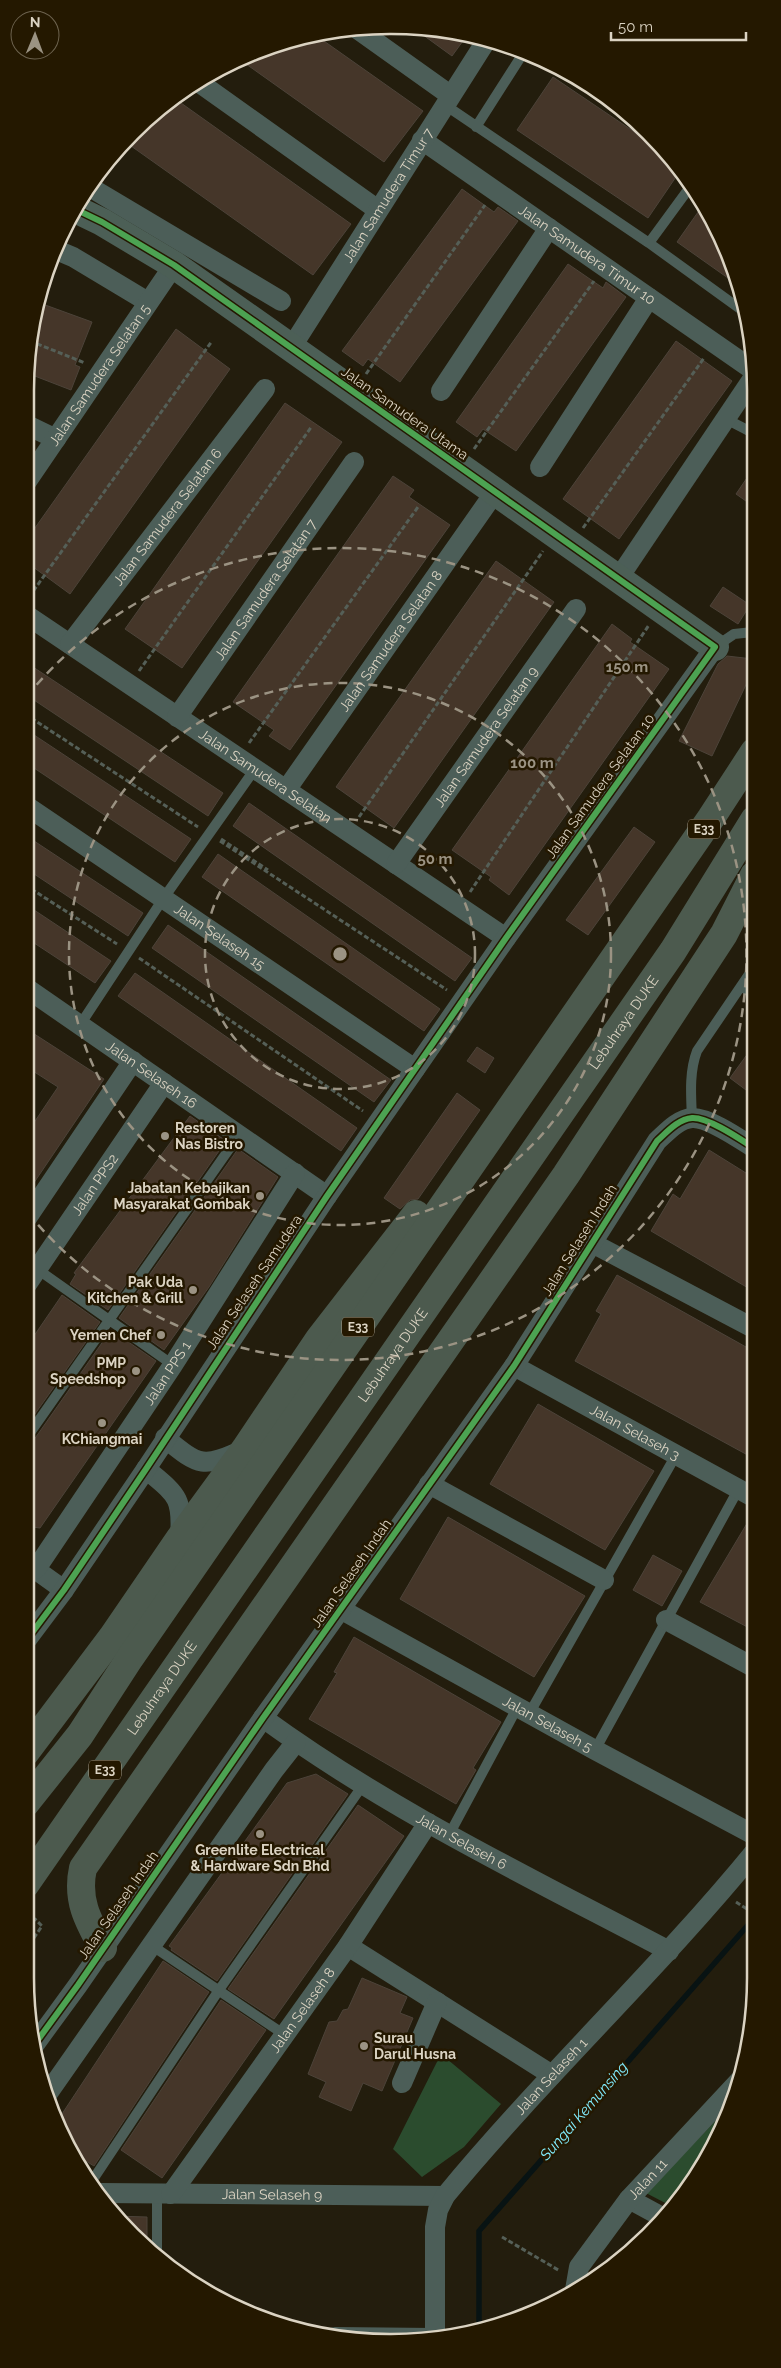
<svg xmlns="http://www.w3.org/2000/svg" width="781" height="2368" font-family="Raleway,sans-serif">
<rect width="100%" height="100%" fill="#231d0d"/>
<path fill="#2b4c2e" d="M441,2054L501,2104L464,2147L422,2177L393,2149Z
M727,2109L730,2110L728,2118L694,2181L673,2207L646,2193Z"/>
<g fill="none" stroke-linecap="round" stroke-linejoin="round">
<path stroke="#081313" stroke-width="5.5" d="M479,2332V2231L756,1916"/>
</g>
<path fill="#453629" stroke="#4c4339" d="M412,27L462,32L468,34L452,56Z
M314,34L423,111L384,162L239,59L251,53Z
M553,77L670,156L680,171L648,218L517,130Z
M174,98L351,224L313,275L124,141L132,132Z
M462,189L494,212L498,207L518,221L400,382L368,359L363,366L342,351Z
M703,205L718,229L735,283L677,242Z
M568,264L603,288L606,282L626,297L516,451L483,429L477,437L456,422Z
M37,302L92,322L75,365L80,367L71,390L27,373L32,319Z
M176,329L230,369L70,594L25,561V542Z
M676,341L732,381L619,539L563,499Z
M285,403L342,442L182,668L125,629Z
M753,469V506L736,494Z
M393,476L414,490L409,497L450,525L290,750L269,736L274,730L233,702Z
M496,561L554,602L394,828L336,787Z
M723,587L750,605L738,624L710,606Z
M612,624L632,639L630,642L669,669L509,895L489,880L491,877L452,850Z
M727,656L753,659V670L712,756L679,741L718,664Z
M30,665L223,793L208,816L25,694V672Z
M25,729L191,839L175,862L25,762Z
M249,803L472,958L455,981L233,826Z
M634,827L655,842L588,935L566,920Z
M25,835L143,913L128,936L25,868Z
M218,854L440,1009L424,1031L202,877Z
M25,904L111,961L95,983L25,937Z
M168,925L391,1080L374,1102L152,948Z
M135,973L357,1128L341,1151L118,996Z
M25,1028L104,1079L25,1196V1136L58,1087L25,1066Z
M754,1045V1096L730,1078Z
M477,1047L494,1058L485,1073L467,1061Z
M457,1093L480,1110L418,1199L410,1200L400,1209L384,1198Z
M190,1116L226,1141L108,1310L70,1284L76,1274L74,1273Z
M238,1149L278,1177L209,1287L164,1350L119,1318Z
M709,1150L754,1178L755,1292L651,1231L673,1194L680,1199Z
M617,1275L755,1352V1459L575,1361L601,1314L596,1311Z
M62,1295L100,1322L25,1428V1349Z
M111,1330L156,1361L40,1528L25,1526V1447L31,1444Z
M538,1404L654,1471L605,1550L490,1484Z
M755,1510V1631L700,1602Z
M448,1517L585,1596L534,1677L400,1599Z
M653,1555L682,1571L662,1606L633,1590Z
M354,1637L501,1722L473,1768L476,1770L456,1804L309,1719L337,1673L334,1672Z
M316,1774L348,1794L217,1981L171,1950L172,1948L169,1946L287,1783Z
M358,1805L404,1836L274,2019L228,1989Z
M163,1961L209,1992L94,2166L76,2155L56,2123Z
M362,1978L407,1997L400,2013L413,2018L382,2091L363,2083L351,2111L319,2097L326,2082L308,2074L329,2022L337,2021L343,2010L348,2009Z
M221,2000L266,2030L162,2178L121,2150Z
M115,2216L147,2217V2247L116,2219Z"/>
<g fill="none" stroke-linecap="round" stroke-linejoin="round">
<path stroke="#555f57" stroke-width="3" stroke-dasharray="5 2.5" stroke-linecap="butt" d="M30,341L85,363
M366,374L485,205
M474,449L594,281
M583,528L704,358
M29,597L212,341
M139,671L312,426
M25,714L198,827
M249,743L418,507
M359,817L543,551
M221,839L268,870
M220,841L447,990
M25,885L117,944
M470,892L649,625
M139,958L363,1111
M736,1902L756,1915
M25,1934L35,1919L42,1926L25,1951
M502,2237L560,2271"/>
<path stroke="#4c5e58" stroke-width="10" d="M445,105L649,243L743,311
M476,127L522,55
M649,243L690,187
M726,419L753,433
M715,647L734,634L753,632
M741,986L754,995
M80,1025L163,899L255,769
M692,1118C691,1095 689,1072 697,1051L754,967
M37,1269L173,1365
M25,1440L239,1135
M529,1714L676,1455
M595,1750L738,1490
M449,1835L517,1708
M151,1945L285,2035
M92,2181L219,1990L363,1785
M157,2257V2194"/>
<g stroke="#4c5e58" stroke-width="20">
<path d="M356,28L450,95"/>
<path d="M197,81L378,210"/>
<path id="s1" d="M422,140L753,370"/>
<path d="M88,186L281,301"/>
<path d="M54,249L73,257L148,302"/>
<path id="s2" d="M291,348L486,41"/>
<path d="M441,391L549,228"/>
<path d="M25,424L56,439"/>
<path d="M540,467L649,298"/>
<path id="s3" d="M25,484L174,265"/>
<path d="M618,579L753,378"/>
<path id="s4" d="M25,614L506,938"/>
<path id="s5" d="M70,644L265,389"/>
<path id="s6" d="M177,717L354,462"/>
<path id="s7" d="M286,790L495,492"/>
<path id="s8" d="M25,805L415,1069"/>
<path id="s9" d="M396,864L576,609"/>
<path id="s10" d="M25,987L327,1196"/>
<path d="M25,1221L133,1061"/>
<path d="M592,1243L755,1329"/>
<path id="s11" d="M25,1287L164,1083"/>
<path id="s12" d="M514,1366L755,1498"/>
<path d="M165,1438C200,1467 203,1468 245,1449"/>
<path d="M146,1469C177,1495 183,1497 180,1538"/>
<path d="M429,1484L604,1580"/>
<path d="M25,1562L64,1590"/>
<path id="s13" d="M36,1569L173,1365L295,1173"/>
<path id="s14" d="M342,1610L595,1750L756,1836"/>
<path d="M666,1620L755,1668"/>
<path d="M25,1642L64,1590L146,1469L327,1196L506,938L715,647"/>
<path id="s15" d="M263,1718C389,1810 531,1878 669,1951"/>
<path d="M348,1946L552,2075"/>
<path d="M32,2048L78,1985L263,1718L514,1366L657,1141C666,1133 678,1119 692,1118C708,1117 740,1139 754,1148"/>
<path d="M402,2083L437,2002"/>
<path d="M46,2096L274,1770L296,1742"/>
<path id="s16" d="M100,2193L445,2196"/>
<path id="s17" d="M171,2194L348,1946L428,1823"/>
<path d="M629,2199L664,2218"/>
<path id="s18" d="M575,2290L579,2267L629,2199L739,2081"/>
<path d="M335,2337L434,2338"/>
<path id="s19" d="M435,2339V2227L438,2210L445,2196C544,2076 658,1970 756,1850"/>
</g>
<path stroke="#4c5f56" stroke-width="28" d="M75,209L102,222L174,265L715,647"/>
<g stroke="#4c5a4e" stroke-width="28">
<path d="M25,1753L113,1636L180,1538L245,1449L319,1339L416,1214"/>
<path d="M25,1804L80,1735L130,1658L711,818L754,752"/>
<path id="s20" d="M25,1885L673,951L754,820"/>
<path d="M103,1948C88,1921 76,1900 83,1868L566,1175L724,934L754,875"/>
</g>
<defs>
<path id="cycleway" d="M25,1642L64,1590L146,1469L327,1196L506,938L715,647L174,265L102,222L75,209
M32,2048L78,1985L263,1718L514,1366L657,1141C666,1133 678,1119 692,1118C708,1117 740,1139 754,1148"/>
</defs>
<use href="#cycleway" stroke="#241800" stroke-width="9"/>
<use href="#cycleway" stroke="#4ca352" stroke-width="6"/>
</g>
<g fill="none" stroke="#9b9383" stroke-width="2.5" stroke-dasharray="9 6">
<circle cx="340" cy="954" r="135"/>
<circle cx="340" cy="954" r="271"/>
<path d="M27 696A406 406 0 1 1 27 1212"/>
</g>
<g fill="#9b9383" stroke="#241800" stroke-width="2">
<circle cx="165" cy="1136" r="5"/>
<circle cx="260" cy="1196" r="5"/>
<circle cx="193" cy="1290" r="5"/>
<circle cx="161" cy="1335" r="5"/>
<circle cx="136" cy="1371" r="5"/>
<circle cx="102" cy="1423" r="5"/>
<circle cx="260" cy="1834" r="5"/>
<circle cx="364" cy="2046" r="5"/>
</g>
<g text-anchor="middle" stroke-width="5" stroke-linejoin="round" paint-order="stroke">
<g fill="#241800" stroke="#a49b88" stroke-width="1">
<rect x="688" y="819.5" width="32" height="19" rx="4"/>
<rect x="342" y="1317.5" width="32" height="19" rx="4"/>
<rect x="89" y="1760.5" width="32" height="19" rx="4"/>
</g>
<g font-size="12" font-weight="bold" fill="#dbd3c2">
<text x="704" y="833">E33</text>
<text x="358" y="1331">E33</text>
<text x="105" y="1774">E33</text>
</g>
<g font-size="14" fill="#dbd3c2" stroke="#241800">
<text dy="5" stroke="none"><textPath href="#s2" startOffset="181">Jalan Samudera Timur 7</textPath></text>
<text dy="5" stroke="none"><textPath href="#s1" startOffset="201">Jalan Samudera Timur 10</textPath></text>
<text dy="5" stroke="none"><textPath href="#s3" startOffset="132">Jalan Samudera Selatan 5</textPath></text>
<text transform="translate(405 413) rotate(35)" y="5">Jalan Samudera Utama</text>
<text dy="5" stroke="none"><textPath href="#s5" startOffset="160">Jalan Samudera Selatan 6</textPath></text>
<text dy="5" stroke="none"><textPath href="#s6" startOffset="155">Jalan Samudera Selatan 7</textPath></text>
<text dy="5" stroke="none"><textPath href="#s7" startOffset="182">Jalan Samudera Selatan 8</textPath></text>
<text dy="5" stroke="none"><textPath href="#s9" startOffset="156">Jalan Samudera Selatan 9</textPath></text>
<text dy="5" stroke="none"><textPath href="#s4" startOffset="290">Jalan Samudera Selatan</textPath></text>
<text transform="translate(600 786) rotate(-54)" y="5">Jalan Samudera Selatan 10</text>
<text dy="5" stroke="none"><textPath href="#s8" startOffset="235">Jalan Selaseh 15</textPath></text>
<text dy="5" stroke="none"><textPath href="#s20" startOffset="1050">Lebuhraya DUKE</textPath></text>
<text dy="5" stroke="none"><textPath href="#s10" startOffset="154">Jalan Selaseh 16</textPath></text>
<text dy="5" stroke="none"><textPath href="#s11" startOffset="124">Jalan PPS2</textPath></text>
<text transform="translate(579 1240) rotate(-58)" y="5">Jalan Selaseh Indah</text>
<text transform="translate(254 1282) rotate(-56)" y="5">Jalan Selaseh Samudera</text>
<text dy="5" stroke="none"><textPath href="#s20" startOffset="645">Lebuhraya DUKE</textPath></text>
<text dy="5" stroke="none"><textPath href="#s13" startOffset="236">Jalan PPS 1</textPath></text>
<text dy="5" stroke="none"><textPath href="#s12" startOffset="138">Jalan Selaseh 3</textPath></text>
<text transform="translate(351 1573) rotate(-55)" y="5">Jalan Selaseh Indah</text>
<text dy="5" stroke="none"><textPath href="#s20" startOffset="240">Lebuhraya DUKE</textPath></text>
<text dy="5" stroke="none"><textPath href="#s14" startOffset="235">Jalan Selaseh 5</textPath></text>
<text dy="5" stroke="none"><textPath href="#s15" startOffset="234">Jalan Selaseh 6</textPath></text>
<text transform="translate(118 1905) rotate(-55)" y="5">Jalan Selaseh Indah</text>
<text dy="5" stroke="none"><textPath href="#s17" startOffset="226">Jalan Selaseh 8</textPath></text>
<text dy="5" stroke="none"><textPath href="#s19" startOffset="305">Jalan Selaseh 1</textPath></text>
<text dy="5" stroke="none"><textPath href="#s18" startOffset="135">Jalan 11</textPath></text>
<text dy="5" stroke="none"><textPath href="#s16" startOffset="172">Jalan Selaseh 9</textPath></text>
</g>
<g font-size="14" font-weight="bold" fill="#dbd3c2" stroke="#241800" text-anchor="end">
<text x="175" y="1133" text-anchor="start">Restoren<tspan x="175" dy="16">Nas Bistro</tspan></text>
<text x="250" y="1193">Jabatan Kebajikan<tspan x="250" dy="16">Masyarakat Gombak</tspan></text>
<text x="183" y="1287">Pak Uda<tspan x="183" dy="16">Kitchen &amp; Grill</tspan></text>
<text x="151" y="1340">Yemen Chef</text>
<text x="126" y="1368">PMP<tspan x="126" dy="16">Speedshop</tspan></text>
<text x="102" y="1444" text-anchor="middle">KChiangmai</text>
<text x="260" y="1855" text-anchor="middle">Greenlite Electrical<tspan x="260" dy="16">&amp; Hardware Sdn Bhd</tspan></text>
<text x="374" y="2043" text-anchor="start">Surau<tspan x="374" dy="16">Darul Husna</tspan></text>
</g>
<g font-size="15" font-style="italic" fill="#82eeff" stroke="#241800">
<text transform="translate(584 2111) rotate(-49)" y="5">Sungai Kemunsing</text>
</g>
</g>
<path d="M0 0H781V2368H0ZM390 34H391A356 356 0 0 1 747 390V1978A356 356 0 0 1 391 2334H390A356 356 0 0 1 34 1978V390A356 356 0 0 1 390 34Z" fill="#241800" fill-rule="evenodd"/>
<path fill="none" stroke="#dbd3c2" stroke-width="2.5" d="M390 34H391A356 356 0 0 1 747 390V1978A356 356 0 0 1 391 2334H390A356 356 0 0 1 34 1978V390A356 356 0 0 1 390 34Z"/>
<circle cx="340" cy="954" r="8" fill="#9b9383" stroke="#241800" stroke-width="2.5"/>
<g font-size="15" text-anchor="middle" font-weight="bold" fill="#9b9383" stroke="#241800" stroke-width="5" stroke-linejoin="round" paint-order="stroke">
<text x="627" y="672">150 m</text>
<text x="532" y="768">100 m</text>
<text x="435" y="864">50 m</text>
</g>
<g transform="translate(35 35) rotate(1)"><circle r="24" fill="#241800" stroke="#6d634e"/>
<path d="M0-4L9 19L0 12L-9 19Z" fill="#9b9383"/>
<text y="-8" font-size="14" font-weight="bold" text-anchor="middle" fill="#dbd3c2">N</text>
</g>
<path d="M611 32v8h135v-8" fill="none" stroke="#dbd3c2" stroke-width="2.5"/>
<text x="618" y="32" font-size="15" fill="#dbd3c2" stroke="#241800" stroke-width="4" paint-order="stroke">50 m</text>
</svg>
